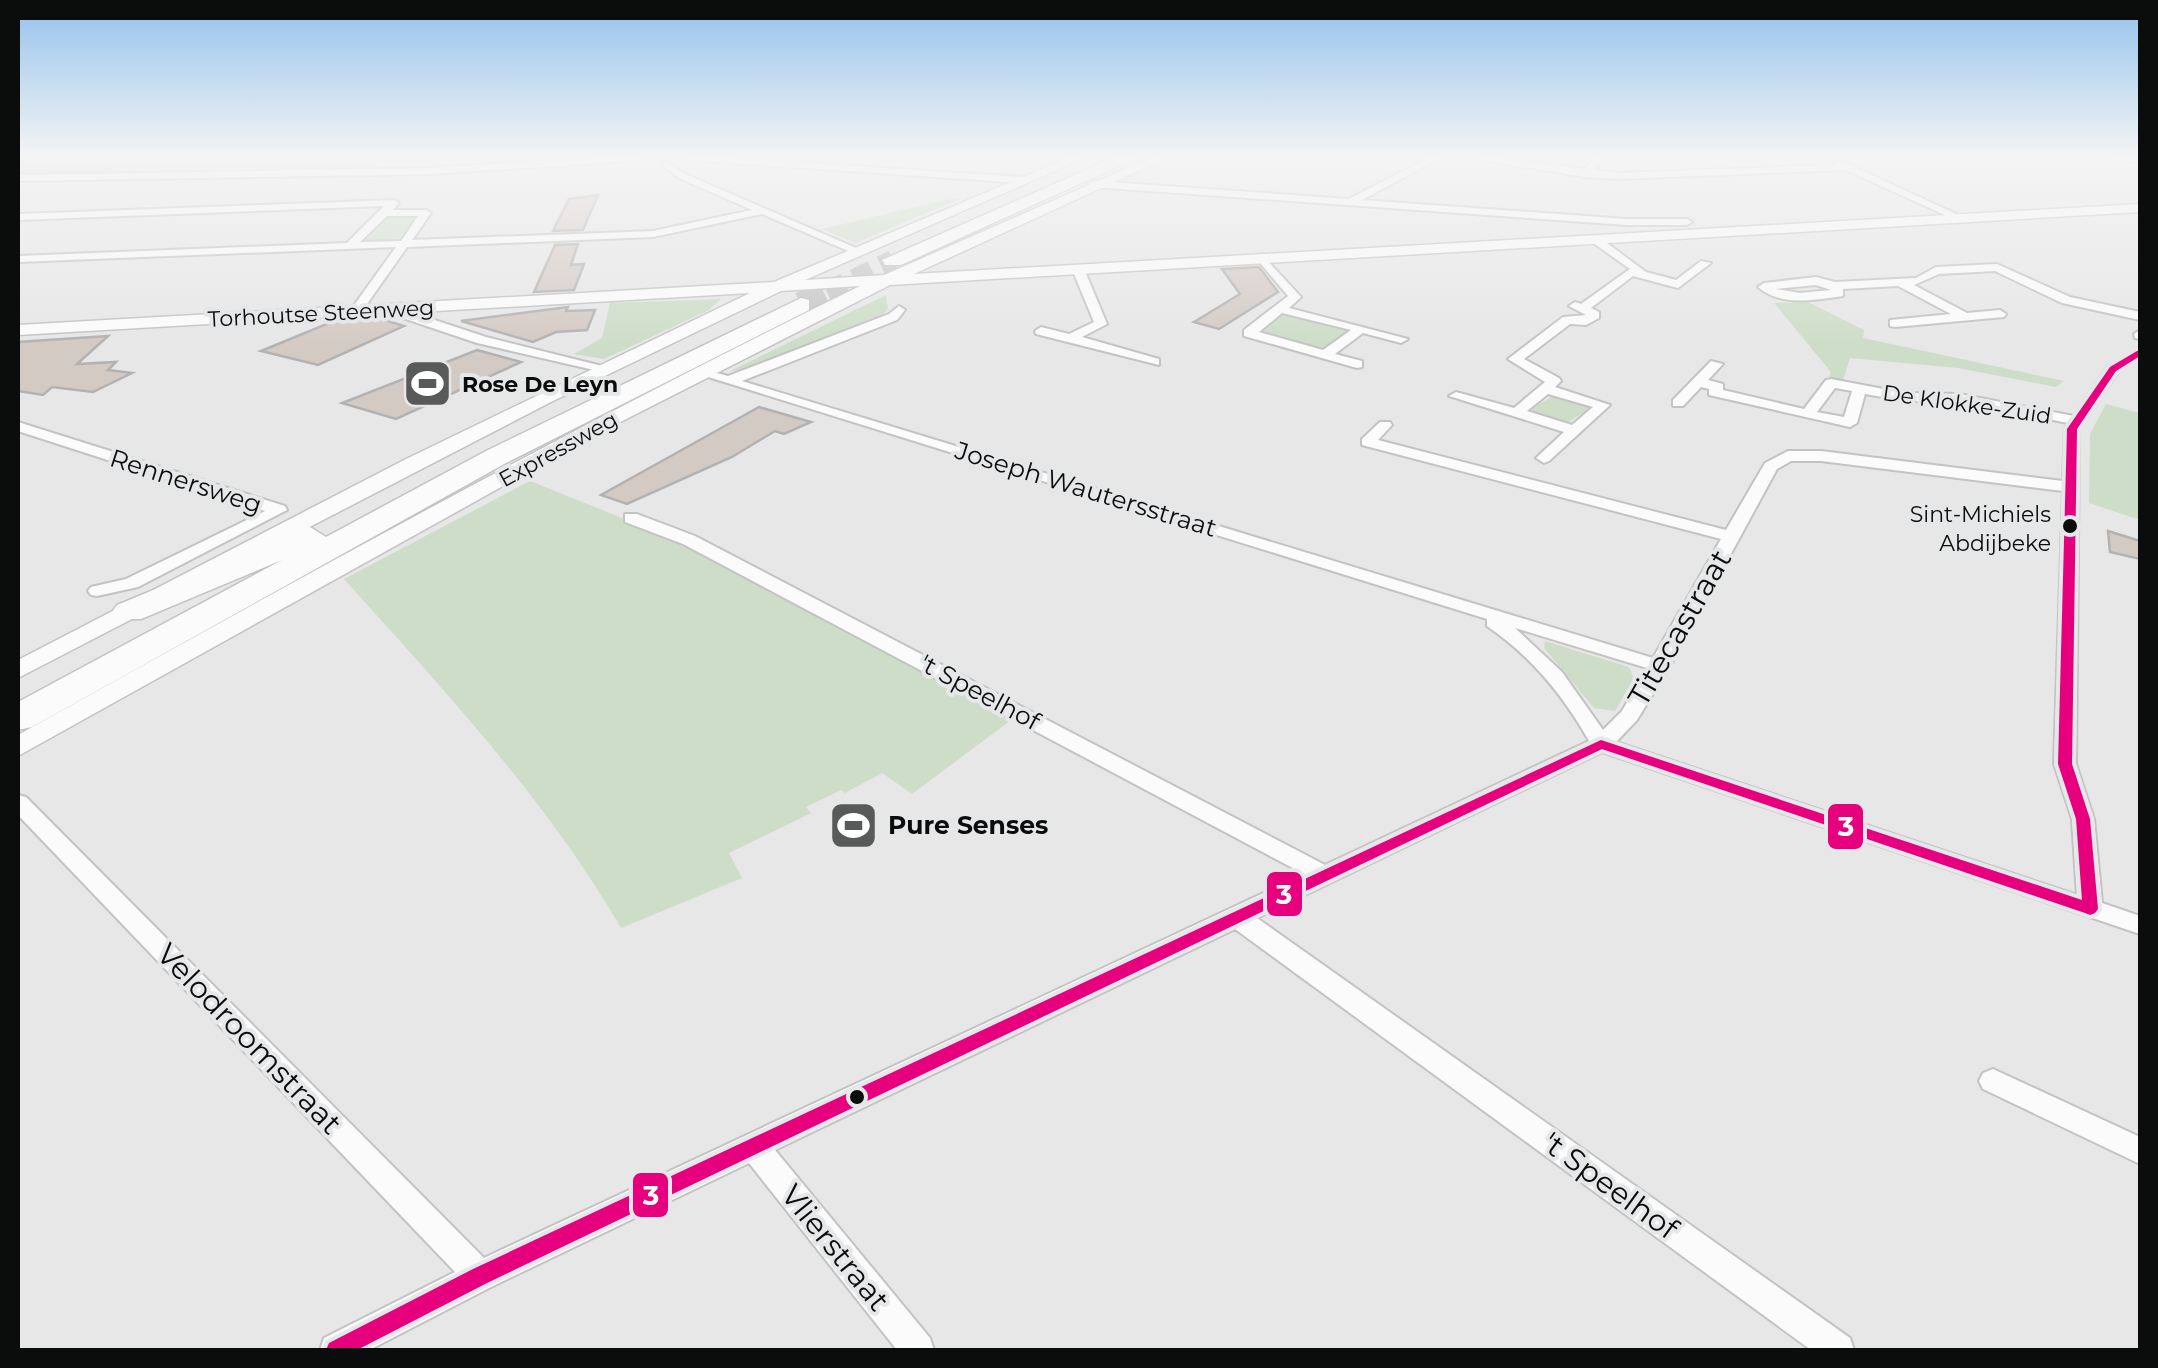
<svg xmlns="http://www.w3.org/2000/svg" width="2158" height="1368" font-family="Montserrat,sans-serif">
<rect width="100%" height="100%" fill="#e7e7e7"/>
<path fill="#cdddc7" d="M18,155H419H387L367,168L18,174Z
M962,198L855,243L822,229L945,200Z
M399,213L419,216L403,238L365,242L380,219Z
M886,295L888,309L878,319L747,370L730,371Z
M721,299L709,310L604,359L574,354L602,338L610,303Z
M1808,302L1864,330L1863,338L2064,381L2056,387L1958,368L1850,358L1843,380L1829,377L1831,372L1774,303Z
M1285,314L1343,327L1349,332L1318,350L1262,337L1255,329Z
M1553,396L1586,405L1589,409L1567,423L1533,413L1532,409Z
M2106,404L2140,413V520L2089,503L2090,434Z
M530,481L687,544L1018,715L912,794L882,773L845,793L841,790L806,807L811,813L729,853L742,878L621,928C546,799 443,689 344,579Z
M1545,641L1629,667L1634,679L1615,711L1594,708L1544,648Z"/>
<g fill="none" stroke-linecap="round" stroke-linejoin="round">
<path stroke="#b3d7f2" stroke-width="4" d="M130,170L172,155"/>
</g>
<path fill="#d4cac4" stroke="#b3b2b2" stroke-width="2.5" d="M598,195L583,230L553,231L569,199Z
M578,244L571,265L584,264L574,290L534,292L555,245Z
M1259,267L1278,292L1219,329L1194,322L1240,294L1222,269Z
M568,307L566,311L595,310L587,330L556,332L533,342L461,321Z
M378,318L404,326L318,365L261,351L334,321Z
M108,336L77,364L116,362L108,370L132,373L93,392L52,387L43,395L18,391V342Z
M477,350L521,362L396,419L342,403Z
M759,407L811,422L784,434L775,431L732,457L627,504L601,495Z
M2108,531L2140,541V559L2110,552Z"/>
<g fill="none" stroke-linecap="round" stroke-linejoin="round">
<path stroke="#c6c6c6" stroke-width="20" stroke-dasharray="20 10" stroke-linecap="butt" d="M827,292L893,260"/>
<path stroke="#c6c6c6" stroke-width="26" stroke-dasharray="26 12" stroke-linecap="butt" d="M801,305L833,290"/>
<defs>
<path id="street" d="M641,155L644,160L431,174L18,181V175L431,168Z
M687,155L1021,177L1026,180L1021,183L689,160L684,157Z
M1434,155H1445L1362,200L1627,219H1687L1692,222L1687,225H1627L1093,187L1088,184L1093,181L1349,199Z
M1453,155H1476L1585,169L1597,155H1606L1594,170L1619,173L1835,165L1839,160L1967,219L1958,221L1846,170L1619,179L1585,177Z
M2090,155L2140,156V162L2095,158Z
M665,160L685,174L863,251L853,253L762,214L653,237L407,247L360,314L356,315L350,311L396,247L18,262V256L347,243L384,206L18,220V214L394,200L399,203L393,210H426L431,213L412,240L653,231L752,210L679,178L662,165ZM387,216H418L401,241L360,242Z
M1592,238H1600L1646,272L1676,280L1701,261L1711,263L1678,288L1633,276L1591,308L1599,312V318L1586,325L1570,324L1524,359L1559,378L1561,381L1555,387L1610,405L1549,461L1544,463L1536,458L1564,432L1449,396L1456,392L1514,408L1545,382L1508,359L1563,317L1586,315L1569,306L1575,302L1581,304L1630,269L1592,242ZM1548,394L1593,407L1572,425L1527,411Z
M1263,256L1301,297L1289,308L1408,339L1401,343L1363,333L1335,354L1362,361V367L1357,368L1244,336V330L1288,296L1257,259ZM1282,313L1351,330L1323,350L1259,332Z
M1997,264L2070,297L2140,312V320L2062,303L1995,271L1939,274L1914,285L1967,313L2000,310L2006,314L2004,317L1895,327L1890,326V320L1951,314L1898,286L1843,289V296C1815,300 1781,307 1758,287L1764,283L1816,277L1835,282L1916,278L1936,267ZM1816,285L1831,290L1800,293L1776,289Z
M1078,266L1084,269L1107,324L1082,337L1159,359V365L1036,334L1035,331L1041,327L1069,334L1094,322L1072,269Z
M389,305L486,337L614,369L607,373L477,343L385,312V306Z
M899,306L905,310L897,320L742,381L1653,658L1721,539L1362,445V439L1380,422H1390L1392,425L1378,440L1726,530L1765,463L1788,451H1821L2063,481L2065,429L2068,423L1959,402L1905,401L1865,394L1857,423L1850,427L1709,395V389L1701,387L1683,406H1673V400L1711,361L1723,364L1708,380L1723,384V390L1804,409L1826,380L1831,379L1905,393L1959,394L2074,416L2108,366L2140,349V358L2118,372L2079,429L2076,764L2094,819L2102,903L2140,916V934L1602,752L1257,918L1850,1338L1854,1350H1811L1235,929L775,1150L930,1338L934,1350H897L749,1163L491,1287L369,1350H320L324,1338L455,1272L18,815V795L26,797L484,1258L1304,874L683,544L625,522V514H637L695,536L1325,865L1589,741C1563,695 1531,656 1487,626V619L692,372L699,368L728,376L889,314ZM1835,388L1852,391L1844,417L1817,412ZM1791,461H1821L2063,491L2054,764L2072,819L2077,895L1616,742L1637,720L1670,666L1777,469ZM1515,628L1647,668L1622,711L1603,730L1562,672Z
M2140,330V339L2135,338L2134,334Z
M18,422L285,506L287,510L138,587L97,596L91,595L88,591L91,587L126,579L265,511L18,431Z
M1993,1069L2140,1137V1164L1983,1089L1979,1081L1983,1073Z"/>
<path id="secondary" d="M1075,155H1091L805,280L884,275L1157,155H1173L914,274L2140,204V212L890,285L591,437L18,756V735C296,580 574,426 860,286L781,291L551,402L18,678V660L404,460L750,293L18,335V325L774,282Z"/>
<path id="highway" d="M1120,155H1143L901,265H885L882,260Z
M801,298L809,300V310L506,463L32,727L18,730V702L282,560L141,619H117L112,612L117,605L299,530L310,527L326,537L486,451Z"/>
</defs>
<use href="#street" stroke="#c3c3c3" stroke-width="4"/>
<use href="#secondary" stroke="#c3c3c3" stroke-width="3"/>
<use href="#highway" stroke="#c3c3c3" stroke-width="3"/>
<use href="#street" fill="#fbfbfb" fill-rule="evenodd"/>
<use href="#secondary" fill="#fbfbfb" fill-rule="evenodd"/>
<use href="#highway" fill="#fbfbfb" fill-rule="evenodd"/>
<defs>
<path id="bus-1" d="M2137,351H2140V356L2116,371L2077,429L2072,764L2090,819L2098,909L2095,913L2090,915L2085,913L1602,749L487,1283L357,1350H326L329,1343L473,1269L1601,740L2082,900L2076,819L2058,764L2067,429L2110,367Z"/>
</defs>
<use href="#bus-1" stroke="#e6e7e8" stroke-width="8"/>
<use href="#bus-1" fill="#e6007e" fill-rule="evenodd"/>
</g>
<linearGradient id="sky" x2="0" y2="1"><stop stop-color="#93c2ec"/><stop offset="0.45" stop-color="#f4f4f4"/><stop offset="1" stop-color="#f4f4f4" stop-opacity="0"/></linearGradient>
<rect width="2158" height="346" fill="url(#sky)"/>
<defs>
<symbol id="stadium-square" viewBox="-11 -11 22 22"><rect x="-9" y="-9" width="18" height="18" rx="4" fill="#585959" stroke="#e6e7e8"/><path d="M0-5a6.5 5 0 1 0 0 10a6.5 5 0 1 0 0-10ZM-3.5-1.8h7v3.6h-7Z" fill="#fff"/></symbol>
</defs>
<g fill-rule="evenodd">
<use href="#stadium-square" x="400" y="356" width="55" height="55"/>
<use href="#stadium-square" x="826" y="798" width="55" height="55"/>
</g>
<g fill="#0b0c0c" stroke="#e6e7e8" stroke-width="4">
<circle cx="2070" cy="526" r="9"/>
<circle cx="857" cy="1097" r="9"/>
</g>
<g text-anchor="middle" stroke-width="8" stroke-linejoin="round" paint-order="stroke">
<g font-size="22" fill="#0b0c0c" stroke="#e6e7e8">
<text transform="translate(321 313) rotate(-3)" y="8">Torhoutse Steenweg</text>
<text transform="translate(1967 404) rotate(8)" y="8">De Klokke-Zuid</text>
<text transform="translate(558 449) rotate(-29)" y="8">Expressweg</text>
</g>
<g font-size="22" font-weight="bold" fill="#0b0c0c" stroke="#e6e7e8" text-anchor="start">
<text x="462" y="392">Rose De Leyn</text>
</g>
<g font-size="22" fill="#0b0c0c" stroke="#e6e7e8" text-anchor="end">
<text x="2051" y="522">Sint-Michiels<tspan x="2051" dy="29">Abdijbeke</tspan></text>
</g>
<g font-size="25" fill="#0b0c0c" stroke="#e6e7e8">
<text transform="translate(186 481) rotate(18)" y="9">Rennersweg</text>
<text transform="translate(1086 489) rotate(17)" y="9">Joseph Wautersstraat</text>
<text transform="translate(980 692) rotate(28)" y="9">'t Speelhof</text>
</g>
<g font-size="25" font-weight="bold" fill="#0b0c0c" stroke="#e6e7e8" text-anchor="start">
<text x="888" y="834">Pure Senses</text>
</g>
<g font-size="30" fill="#0b0c0c" stroke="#e6e7e8">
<text transform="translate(1680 628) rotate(-60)" y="10">Titecastraat</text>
<text transform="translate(249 1039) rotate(46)" y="10">Velodroomstraat</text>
<text transform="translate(1610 1186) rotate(36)" y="10">'t Speelhof</text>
<text transform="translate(835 1248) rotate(51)" y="10">Vlierstraat</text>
</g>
</g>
<g stroke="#e6e7e8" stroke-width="4">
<rect x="1826" y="802" width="39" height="49" rx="10" fill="#e6007e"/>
<rect x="1265" y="870" width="39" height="48" rx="10" fill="#e6007e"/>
<rect x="631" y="1171" width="39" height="48" rx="10" fill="#e6007e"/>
</g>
<g font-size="28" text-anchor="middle" font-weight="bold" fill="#fff">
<text x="1846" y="836">3</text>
<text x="1284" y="904">3</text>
<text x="651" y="1205">3</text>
</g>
<rect width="2158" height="1368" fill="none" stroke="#0b0c0c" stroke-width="40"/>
</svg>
